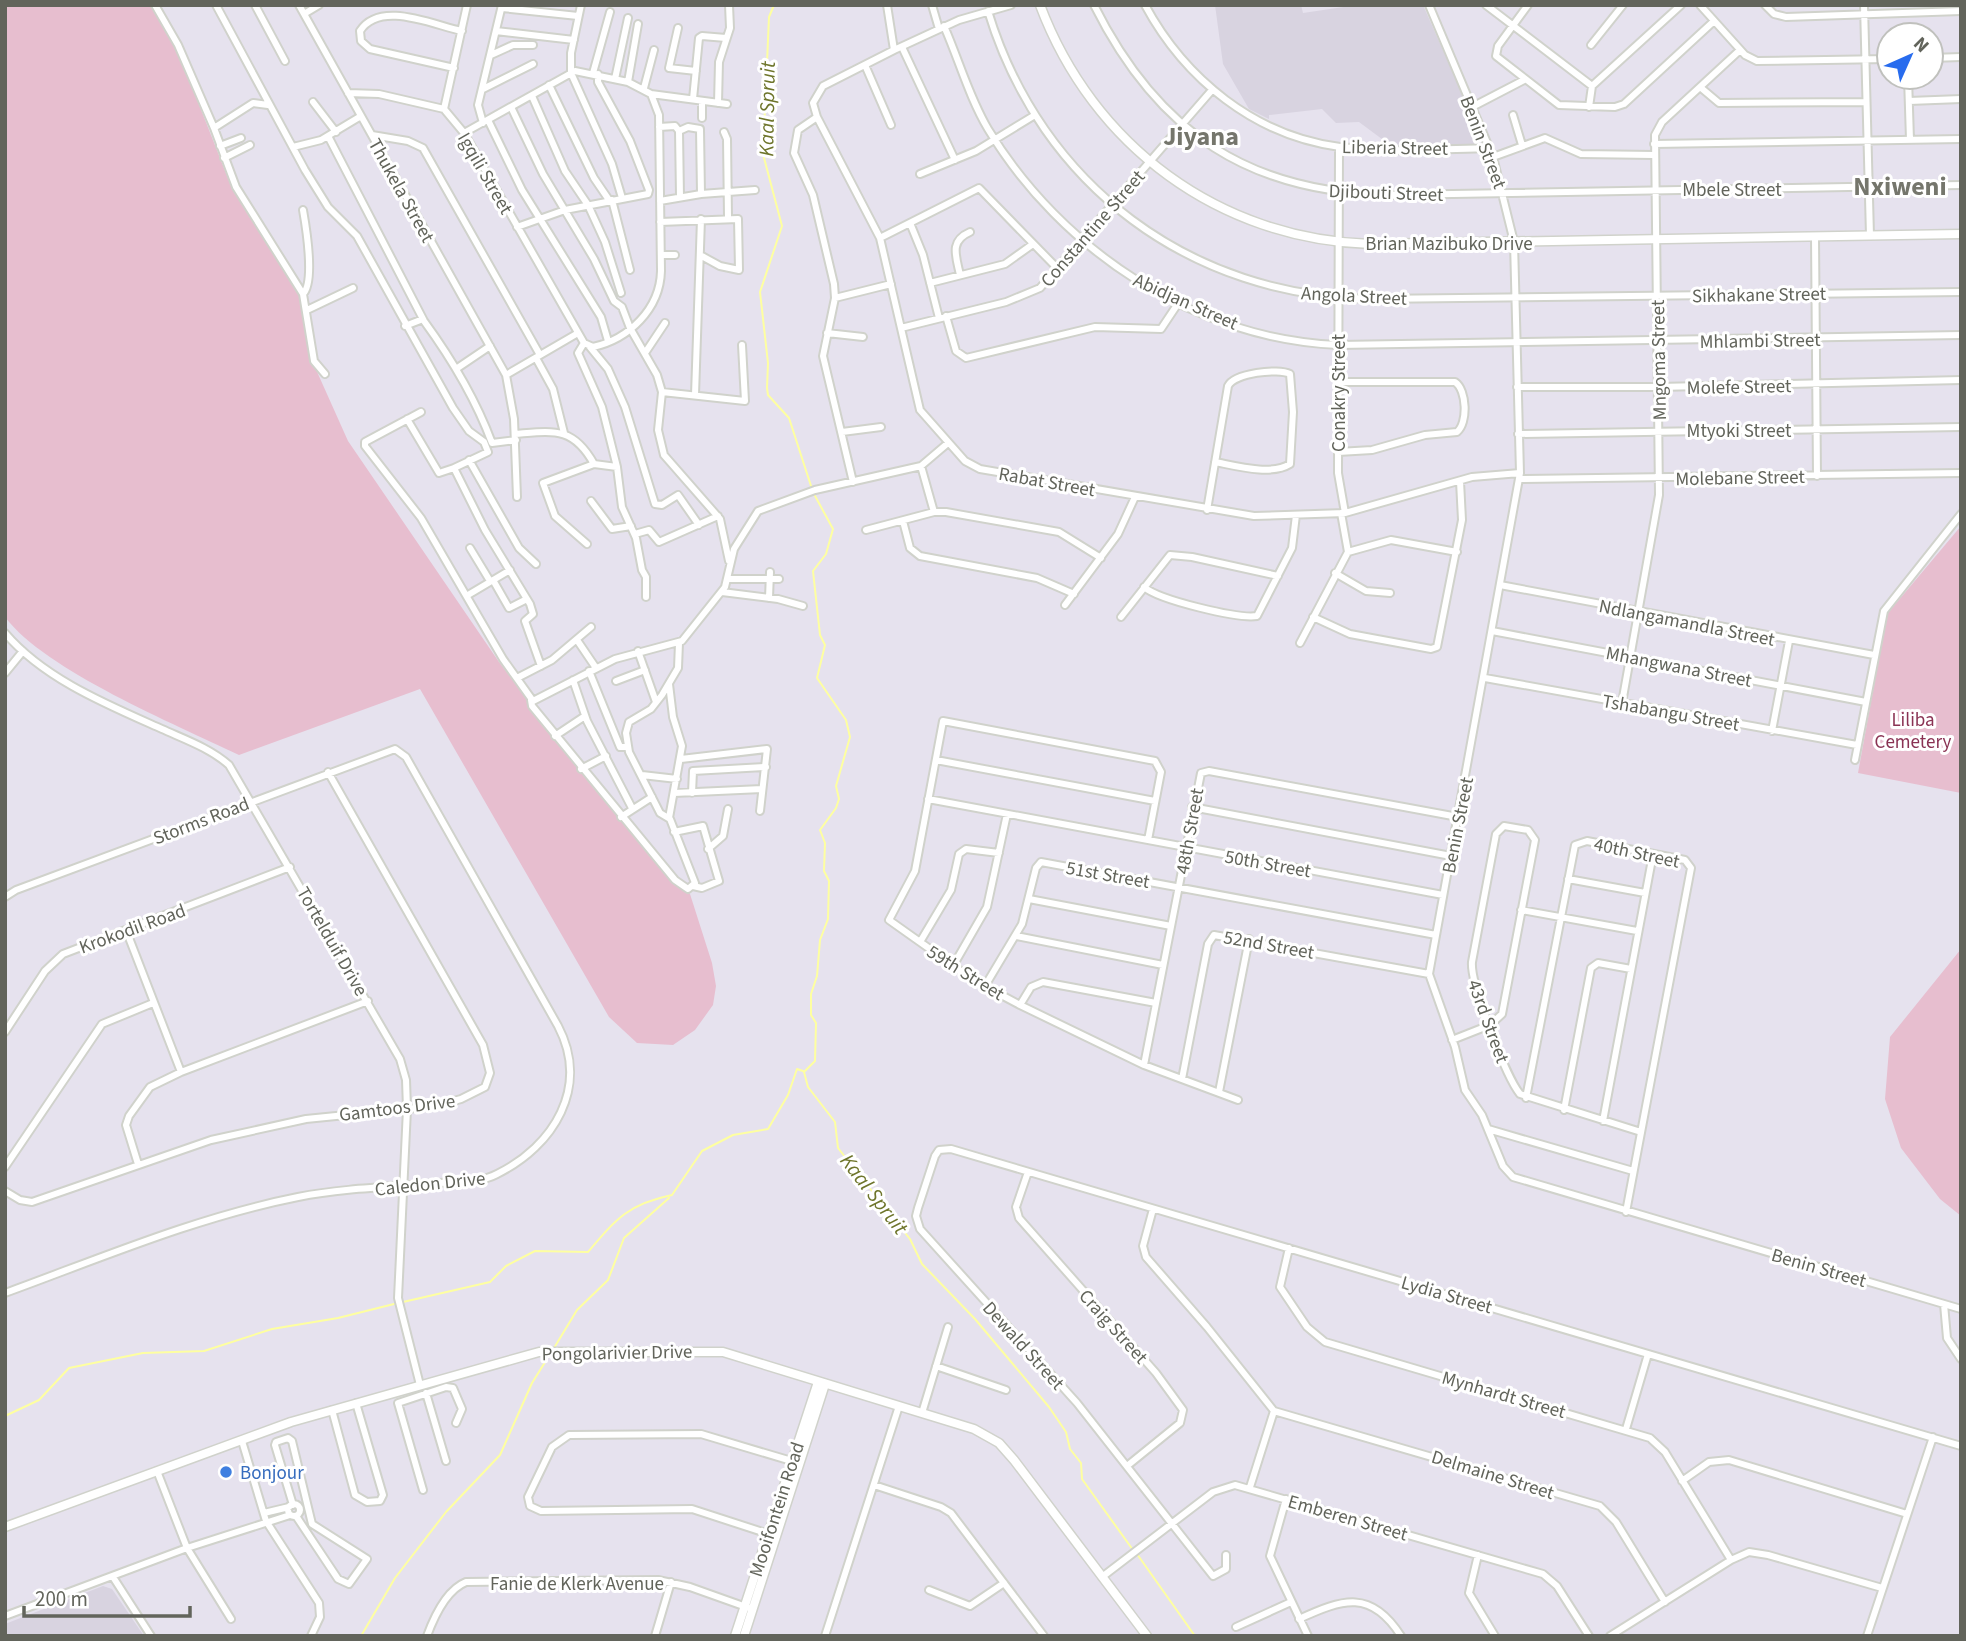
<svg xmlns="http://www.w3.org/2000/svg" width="1966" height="1641" font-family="'Source Sans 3',sans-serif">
<rect width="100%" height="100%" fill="#e6e2ee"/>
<path fill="#d8d3e0" d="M1215,5H1301L1303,13L1357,5H1423L1482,139L1478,146L1394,148L1359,122L1336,123L1322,109L1269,115V119L1249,109L1223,64Z
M103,1586L112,1589L144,1636H5V1624Z"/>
<path fill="#e7becf" d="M5,5H151L178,51L231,186L309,308L314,365L348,441L499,662L569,751L690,894L712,963L716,986L713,1005L695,1030L673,1045L637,1043L609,1017L420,689L239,755C175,724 46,671 5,617Z
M1961,526V793L1858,773L1887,614Z
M1961,949V1216L1940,1199L1901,1148L1885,1099L1890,1037Z"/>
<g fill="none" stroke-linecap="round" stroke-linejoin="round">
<path stroke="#feffa1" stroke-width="2" d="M774,5L769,17L763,154L782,226L760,292L768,363L767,388L768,395L789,418L812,489
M805,1071L815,1061L816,1023L811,1015V994L817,976L820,940L828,919L829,881L824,871L825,843L820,830L836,808L839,799L836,786L850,737L846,720L817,678L825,645L820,635L813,571L826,554L833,529L814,494
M804,1072L808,1087L835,1122L838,1148L910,1239L922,1264L975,1319L1049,1407L1066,1432L1070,1449L1081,1463L1082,1479L1133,1550
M403,1302L490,1282L506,1266L535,1251L588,1252C616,1219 628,1204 672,1195L702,1151L733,1135L768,1129L788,1095L797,1069L803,1071
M554,1348L577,1310L608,1280L624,1238L669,1198
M5,1416L39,1400L69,1368L143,1353L204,1351L272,1329L338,1318L394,1304
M1137,1554L1195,1636
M361,1636L395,1578L446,1512L500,1455L532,1383L547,1359"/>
<defs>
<path id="minor" d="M155,5L178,45L214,128L253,103L268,105
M216,5L305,170L328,207L357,236L453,408L469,431L484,442L488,452L454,468
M255,5L285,61
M299,5L506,375L514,419L517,497
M581,5L571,53V73L612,164L622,198
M887,5L894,50
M932,5L939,29
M1011,5L959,20L894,50L823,86L813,103L817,117L880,238L920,410L965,461L980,469L1254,516L1345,513L1472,477L1520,473
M1094,5C1158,133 1250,194 1394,195L1961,185
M1145,5C1185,79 1255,136 1340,147C1389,153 1441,149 1490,148
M1429,5L1493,157L1514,242L1520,473L1429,974L1455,1047L1465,1090L1482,1115L1503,1166L1513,1177L1961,1309
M1486,5L1592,86L1681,5
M1528,5L1498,46L1496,56L1559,105L1615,107L1624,104L1714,21
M1700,5L1745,55L1757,61L1889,59
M1765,5L1774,14L1786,17L1961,11
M1864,5L1870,236
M502,8L578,16
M988,11C1041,186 1191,297 1373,299L1961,292
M304,14L319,5
M944,26C959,60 969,97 988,129C1061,250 1195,339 1338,345L1961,335
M678,28L669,68L696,71
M496,31L574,40
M1591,45L1623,5
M902,47L955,160
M491,55L513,45H533
M1931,58L1961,57
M865,65L891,125
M454,68L370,49L361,41L360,31C380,0 433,25 462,31
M593,73L610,12
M1908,77L1910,140
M615,79L628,18
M628,82L638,24
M549,85L594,178L609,200
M1700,87L1719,103L1866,102
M644,88L654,50
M483,89L533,64
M348,93L379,94L444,109
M651,94L727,104
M532,96L565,171L588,205L605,242L621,293
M693,99L699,38L702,36L726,38
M1909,101L1961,99
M313,102L336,132
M718,103L719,62L730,28L729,5
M511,107L543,174L594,259L614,301L622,307L630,328L657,375L662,392L658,430L664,455L720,519L729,561
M1472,107L1524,80
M1589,107L1592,86
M1513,115L1522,145
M817,117L798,130L794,153L813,195L834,284L835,298L823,356L853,482
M702,118V102
M488,120L522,190L601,317L608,341
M483,123L478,105L502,5
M659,127L675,126L679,131
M214,128L236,187L303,294C315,282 306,227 303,210
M679,131L688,127L700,129L701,194
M679,131L680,197
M724,132L727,139L728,217
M464,133L575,71L628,82L651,94L659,115L661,271C660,309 629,339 593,347L584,343L464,133L444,109L467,5
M372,135L408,141L423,148L540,355
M328,136L424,321C451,358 476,400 492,443L516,440
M1654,144L1961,139
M220,146L241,138
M293,147L321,140L361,116
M1339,147L1338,473L1345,513
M1493,157L1545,138L1581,154L1654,155
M224,158L250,145
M920,174L976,151L1035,115
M612,200L630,270
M660,201L701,194L755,190
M660,222L738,219L739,270L720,266L700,255
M910,223L923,255L939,318
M517,227L565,210L648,194L649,190L630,141L598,82V74
M1815,237L1817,476
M880,238L979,188L1058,269
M661,255H675
M960,275C956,256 949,241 970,232
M930,283L1005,264L1033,244
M303,294L314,361L325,374
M835,298L891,284
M307,310L353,288
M946,316L956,351L966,358L1095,327L1161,329L1179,302
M405,326L423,319
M901,328L1006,302L1040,288L1212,90
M827,333L863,337
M584,343L578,353L602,407L617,467L622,507L636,538L642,570L646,577V597
M590,347L608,369L625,407L655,504L662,505L678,495L699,525
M645,353L665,323
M536,358L553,389L564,433
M456,369L490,346
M506,375L578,333
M1517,387H1658L1961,380
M662,392L745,401L742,345
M695,395L701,219
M421,412L365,442V446L421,518L503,659L533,701L615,659L682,641L725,587L734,549L758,511L815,490L921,466L948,443
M407,419L439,473L454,468L485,530L530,604L533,614L525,621L541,666
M842,432L881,427
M515,434C553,431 573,426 594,464
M1518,434L1961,427
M1338,452L1372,450L1425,435L1457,432C1468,423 1467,390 1455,382H1339
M469,460L519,548L536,564
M921,466L934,512
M1519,479L1961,473
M591,501L612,529L631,526
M1207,510C1214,468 1221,427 1228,386C1234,373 1278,368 1290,374L1293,412L1290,464C1271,476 1236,466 1215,462
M1341,513L1348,552
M903,521L910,548L920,556L1037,578L1074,594
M866,530L934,512H946L1059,532L1101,558
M635,534L649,530L659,542L718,516
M587,544L555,516L543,483L594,464L617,467
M470,548L490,581
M1335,573L1366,591L1390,593
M728,579H779
M493,580L509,608L527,599
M1500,585L1874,655
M1144,587C1159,600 1238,619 1257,616L1292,548L1296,515
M722,592L778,599L803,606
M468,595L510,570
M769,598L770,572
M1065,605L1118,534L1135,497
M1121,617L1170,555L1192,557L1278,576
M1313,617L1350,634L1431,649L1437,647L1462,520L1460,481
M1492,631L1866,702
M5,633C44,679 108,705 162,729C184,739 210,748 229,765L400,1059L406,1080L407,1109L398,1298L420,1385
M577,640L596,668
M1300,643L1348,552L1391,540L1457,552
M638,651L656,702
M589,671L620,747H627
M5,673L23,651
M517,678L552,660L591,627
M1485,678L1857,745
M573,680L587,721L632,808
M616,681L645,670
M669,684L673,717L682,746L669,818
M531,700L532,706L675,880L688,889L695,883L670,819L660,813L629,752L626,733L629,722L651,709L662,695L678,668L679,643
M1622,703L1659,495L1655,135L1662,122L1740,50
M1772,731L1789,641
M555,736L585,716
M681,759L767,749L760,811
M936,760L1155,801
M1855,760L1884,611L1961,514
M581,769L606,756
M642,775L677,779
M674,793L762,789
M692,793L693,771L766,767
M928,799L1443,895
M1192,807L1451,856
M621,817L652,797
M674,832L703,826L719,881L702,888L693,886
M1148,840L1161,772L1155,761L943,721L915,871L889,920L975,981L1020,1005L1144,1065L1238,1100
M708,849L723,836L728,809
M1568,879L1645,893
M5,897L16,890L395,749L406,757L558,1026C590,1087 554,1146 497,1174C480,1183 459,1181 440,1183C393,1187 344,1188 298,1197C197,1217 101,1258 5,1293
M1029,899L1171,926
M1521,910L1637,931
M126,930L181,1072
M1016,936L1163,965
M920,942L951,890L959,854L966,849L999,853
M953,966L987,907L1007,814
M985,986L1022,924L1036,868L1041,862L1436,935
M1020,1005L1031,987L1043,982L1156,1003
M5,1032L45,971L63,954L290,867
M1452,1040L1490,1025L1502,1014L1535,840L1528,830L1504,826L1496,834L1472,962C1470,983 1506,1077 1520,1094L1641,1132
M1144,1065L1201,773L1209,771L1458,817
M1182,1079L1208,944L1214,935L1429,974
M1219,1092L1249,939
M1526,1098L1575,845L1587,841L1685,860L1691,868L1626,1212
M1564,1110L1591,968L1598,963L1631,969
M1603,1121L1653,854
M1488,1129L1633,1171
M138,1164L126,1125L129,1116L150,1087L181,1072L368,1001
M5,1167L102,1024L153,1003
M1028,1172L1016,1207L1019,1218L1156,1373L1183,1410L1180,1423L1127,1466
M5,1191L20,1200L32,1202L211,1140L306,1119L436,1106L461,1099L485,1087L490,1073L483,1045L328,772
M1153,1209L1143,1246L1146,1257L1207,1327L1274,1411
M1289,1248L1280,1287L1307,1327L1325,1342L1650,1438L1665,1452L1731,1560
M1944,1304L1947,1338L1961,1359
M936,1366L1006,1390
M426,1393L446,1461
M332,1410L355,1495L367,1502L380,1501L383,1495L356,1403
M1274,1411L1600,1506L1616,1522L1665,1602
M922,1413L948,1327
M1626,1429L1648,1354
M242,1441L266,1521L319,1603L320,1617L311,1636
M157,1471L187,1548L231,1619
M1682,1481L1709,1462L1729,1460L1907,1514
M874,1485L941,1507L951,1513L1044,1636
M1250,1487L1274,1411
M423,1490L398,1403L446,1387L453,1388L462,1409L456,1423
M1286,1499L1270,1556L1308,1636
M288 1510a6 6 0 1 1 12 0a6 6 0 1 1-12 0Z
M293,1505L275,1445L276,1442L288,1438L292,1441L312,1524L367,1559L349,1584L338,1579L296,1516
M264,1513L289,1507
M772,1535L692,1509L541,1511L530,1506L528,1497L552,1447L569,1435L701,1434L795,1462
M1226,1555V1569L1213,1576L1077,1403L920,1229L916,1216L918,1208L935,1156L939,1150L951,1149L1961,1446
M1478,1555L1469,1593L1495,1636
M113,1577L151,1636
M1102,1577L1213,1492L1235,1485L1543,1574L1557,1586L1589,1636
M929,1590L970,1606L1004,1583
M5,1616L187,1548L290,1515
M1299,1619C1343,1599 1371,1589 1401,1636
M1236,1627L1291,1602
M427,1636C434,1617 446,1590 466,1582L658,1580L690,1587L749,1608
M655,1636L671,1582
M825,1636L899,1406
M1610,1636L1731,1560L1749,1552L1768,1555L1882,1588
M1867,1636L1933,1437"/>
<path id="tertiary" d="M1040,5C1093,146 1219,239 1370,244L1961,234
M5,1527L291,1422L539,1352H723L974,1429L999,1443L1014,1460L1147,1636
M735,1636L818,1382
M744,1636L825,1384"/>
</defs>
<use href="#minor" stroke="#d0d2cb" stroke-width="10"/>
<use href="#tertiary" stroke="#d0d2cb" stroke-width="11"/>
<use href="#minor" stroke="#fff" stroke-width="6"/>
<use href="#tertiary" stroke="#fff" stroke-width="8"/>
</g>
<circle fill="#3f7fe0" stroke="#fff" stroke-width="2.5" cx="226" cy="1472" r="7"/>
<g text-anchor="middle" stroke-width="6" stroke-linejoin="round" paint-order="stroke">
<g font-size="19" fill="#62645b" stroke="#fff">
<text transform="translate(1484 142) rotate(69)" y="7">Benin Street</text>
<text transform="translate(1395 147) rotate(1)" y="7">Liberia Street</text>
<text transform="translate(486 173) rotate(60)" y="7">Igqili Street</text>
<text x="1732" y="196">Mbele Street</text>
<text transform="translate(402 190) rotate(61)" y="7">Thukela Street</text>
<text transform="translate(1386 192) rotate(2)" y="7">Djibouti Street</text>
<text transform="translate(1092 228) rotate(-49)" y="7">Constantine Street</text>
<text x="1449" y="250">Brian Mazibuko Drive</text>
<text transform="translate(1759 294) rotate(-1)" y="7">Sikhakane Street</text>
<text transform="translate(1354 295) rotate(3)" y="7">Angola Street</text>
<text transform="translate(1186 301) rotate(24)" y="7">Abidjan Street</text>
<text transform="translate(1760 340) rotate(-1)" y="7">Mhlambi Street</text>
<text transform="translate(1658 360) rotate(-91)" y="7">Mngoma Street</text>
<text transform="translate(1739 386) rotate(-1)" y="7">Molefe Street</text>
<text transform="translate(1338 393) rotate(-90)" y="7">Conakry Street</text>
<text x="1739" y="437">Mtyoki Street</text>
<text transform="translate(1740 477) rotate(-1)" y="7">Molebane Street</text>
<text transform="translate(1047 481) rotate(10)" y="7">Rabat Street</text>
<text transform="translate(1687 622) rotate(11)" y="7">Ndlangamandla Street</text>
<text transform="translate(1679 666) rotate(11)" y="7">Mhangwana Street</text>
<text transform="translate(1671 712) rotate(10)" y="7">Tshabangu Street</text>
<text transform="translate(201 820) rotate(-21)" y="7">Storms Road</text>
<text transform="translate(1457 825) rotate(-79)" y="7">Benin Street</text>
<text transform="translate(1189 831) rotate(-80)" y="7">48th Street</text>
<text transform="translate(1637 852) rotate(12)" y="7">40th Street</text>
<text transform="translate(1268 863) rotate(10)" y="7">50th Street</text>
<text transform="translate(1108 874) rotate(10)" y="7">51st Street</text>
<text transform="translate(132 928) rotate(-20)" y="7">Krokodil Road</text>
<text transform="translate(333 941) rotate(60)" y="7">Tortelduif Drive</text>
<text transform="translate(1269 944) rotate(10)" y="7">52nd Street</text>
<text transform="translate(966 972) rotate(32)" y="7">59th Street</text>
<text transform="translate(1489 1021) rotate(70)" y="7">43rd Street</text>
<text transform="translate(397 1107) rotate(-7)" y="7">Gamtoos Drive</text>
<text transform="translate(430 1183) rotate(-6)" y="7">Caledon Drive</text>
<text transform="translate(1819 1267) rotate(16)" y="7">Benin Street</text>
<text transform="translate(1447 1294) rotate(16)" y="7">Lydia Street</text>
<text transform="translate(1114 1326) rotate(48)" y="7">Craig Street</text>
<text transform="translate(1024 1345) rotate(48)" y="7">Dewald Street</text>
<text transform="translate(617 1352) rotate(-1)" y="7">Pongolarivier Drive</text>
<text transform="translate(1504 1394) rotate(16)" y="7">Mynhardt Street</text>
<text transform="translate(1493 1474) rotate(17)" y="7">Delmaine Street</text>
<text transform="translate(776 1509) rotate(-72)" y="7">Mooifontein Road</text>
<text transform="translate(1348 1517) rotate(16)" y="7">Emberen Street</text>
<text x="577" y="1590">Fanie de Klerk Avenue</text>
</g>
<g font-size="19" fill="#8a3354" stroke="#fff">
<text x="1913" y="726">Liliba<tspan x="1913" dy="22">Cemetery</tspan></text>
</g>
<g font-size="19" fill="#366cbe" stroke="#fff" text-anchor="start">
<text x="240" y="1479">Bonjour</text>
</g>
<g font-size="21" font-style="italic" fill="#6e752b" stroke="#fff">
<text transform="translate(767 109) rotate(-89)" y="7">Kaal Spruit</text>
<text transform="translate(874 1194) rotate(52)" y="7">Kaal Spruit</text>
</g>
<g font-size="26" font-weight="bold" fill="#75766c" stroke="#fff">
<text x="1201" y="145">Jiyana</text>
<text x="1900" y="195">Nxiweni</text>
</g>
</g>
<rect width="1966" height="1641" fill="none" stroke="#62645b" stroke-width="14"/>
<g transform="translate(1910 56) rotate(45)"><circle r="33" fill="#ffffff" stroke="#c0c1bd" stroke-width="2"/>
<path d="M0-5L12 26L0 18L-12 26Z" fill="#286cee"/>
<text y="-10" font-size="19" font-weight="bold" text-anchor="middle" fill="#62645b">N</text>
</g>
<path d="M24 1606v10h166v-10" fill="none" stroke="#62645b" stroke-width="3.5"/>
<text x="35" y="1606" font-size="21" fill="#62645b" stroke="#ffffff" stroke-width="5" paint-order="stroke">200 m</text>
</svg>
